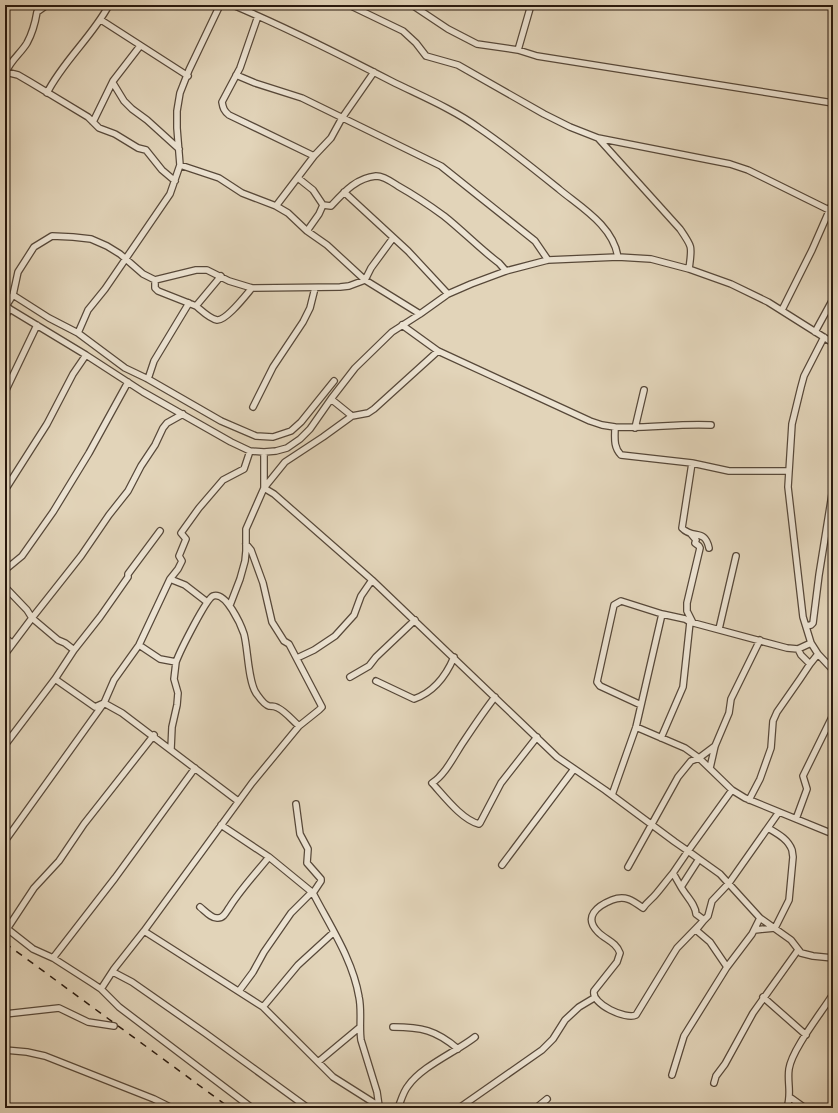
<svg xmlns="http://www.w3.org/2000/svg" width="838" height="1113" font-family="Alegreya,serif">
<rect width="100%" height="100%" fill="#e2d4b9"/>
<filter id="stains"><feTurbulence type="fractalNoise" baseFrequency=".005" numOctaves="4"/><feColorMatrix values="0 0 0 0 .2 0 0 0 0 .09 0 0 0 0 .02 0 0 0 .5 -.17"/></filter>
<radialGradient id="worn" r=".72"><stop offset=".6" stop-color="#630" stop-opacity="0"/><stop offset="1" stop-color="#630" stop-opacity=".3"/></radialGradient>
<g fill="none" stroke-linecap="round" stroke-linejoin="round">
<defs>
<path id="minor" d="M233,5C287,28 339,54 391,81C419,95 453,109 479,128C507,147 534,169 560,190C582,208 613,226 618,257
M349,5L403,31L416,43L426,56L458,65L544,114L570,127L598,138L680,229C693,248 692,246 689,269
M412,5L448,29L477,44L518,50L537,56L833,103
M827,5L833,6
M258,16L240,68L222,102C223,108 224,111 229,115L314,156
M101,20L188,76
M518,50L531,5
M5,71L6,72C11,60 21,53 27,43C33,32 35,24 37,12L47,5
M6,72L18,75L30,82L88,117L99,128L115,134L138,148L146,150L162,170L175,181
M236,75L255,83L302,98L441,166L535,241L548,260
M113,83L124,101L132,109L147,120L179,149
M47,93C63,61 92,37 109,5
M93,122L113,81L140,46
M598,138L730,164L748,170L829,210
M180,165L219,178L242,193L276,206L288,213L307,231L327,245L365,280L420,314
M298,178L313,190L323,205
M344,192L408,251L448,294
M276,206L314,156L331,138L342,118L374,72
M307,231L319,214L323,205L331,206C344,192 356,178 376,176C384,176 392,182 398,186C414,195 429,205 444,216C463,231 480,249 499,263L506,271
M155,280V288L158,291L196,306L221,276
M13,295L49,318L78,333L125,368L148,379L221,421L256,436L273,437L291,431L301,422L334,381
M5,306L86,355L143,392L231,442L250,451L264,452L276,451L287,448L300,439L310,429L331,399L355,368L392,332L420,314L448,294L471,284L506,271L548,260L618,257L651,259L689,269L731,284L768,302L833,343
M6,306L13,295L18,272L34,247L52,236L73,237L91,239L107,246L120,254L143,274L155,280L196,270H207L229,281L252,288L340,287L349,286L365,280L371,268L393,238
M196,306C202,311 210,319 217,320C226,321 246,295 252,288
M782,310L812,250L833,202
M5,319L9,308
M402,325L438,351L590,421L602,425L615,427C615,437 613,447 621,455L692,463
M815,332L833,299
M78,333L88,310L105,289L170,194L180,165L177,128V111L180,93L189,70L220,5
M824,337L804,376L801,387L792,424L788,487L803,617L811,643L818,654L833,670
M148,379L154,361L189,303
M5,392L37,325
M331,399L352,416
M253,407L273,367L303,322L310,308L315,288
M615,427C647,429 679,423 711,425
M635,428L644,390
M264,488L274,494L372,580L557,757L605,790L675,842L688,851L732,790L745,798L833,834
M264,488V452
M5,490L47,424L73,374L86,355
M691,534L696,540L695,543L699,546L700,548L687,603V611L693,623
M246,544L251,550L263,583L272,622L284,641L289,644L322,707L319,710L299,726L252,783L144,931L263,1007L333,1077L382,1108
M709,548C705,528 693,540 682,528L692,463L729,471H789
M5,570L22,556L53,512L89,453L128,382
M170,579L185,585L207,602
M5,587L27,610L32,618L5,654
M230,605L240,579L245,561L246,551V529L264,488L285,462L323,437L352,416L368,413L374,409L438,351
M806,626L811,625L813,623L819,575L833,488
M719,629L736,556
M5,638L12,643
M139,645L160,659L176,662L174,679L178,693L177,705L172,727L171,749
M798,649L801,655L810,664
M74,650L65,643L58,640L32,618L81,556L109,515L128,491L141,466L155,445L163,428L167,423L183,414
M297,658L314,650L335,636L354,615L361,596L372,580
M176,662C180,651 206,599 213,596C226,591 241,625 244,634C248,649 248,681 256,693C259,697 264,705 269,706C273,706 275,706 278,708C286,712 292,720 299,726
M350,677L369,666L376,657L415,620
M55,679L74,650L100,617L128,577V574L160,531
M376,681L414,699C434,692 446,676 454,657
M495,697C484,711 474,726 464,741C455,754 446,774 432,783C444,796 462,820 479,824L480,823L501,783L537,737
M641,705L600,686L597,682L614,605L621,601L662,614L685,619L690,622L787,648L798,649L811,643
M636,727L685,748L699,758L732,790
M661,738L683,687L690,622
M5,745L55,679L95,707L104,703L122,713L238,801
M710,768L715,746L729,713L731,699L760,640
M612,795L636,727L662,614
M749,800L760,779L771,748L773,721L777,712L800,679L810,664L818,654
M296,804L300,834L308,849L307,863L321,879V881L313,893C330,926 353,960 359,997C362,1011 359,1026 361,1040L377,1092L379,1106
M796,819L807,789L803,776L833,715
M221,825L269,857L313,893
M5,841L104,703L114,680L139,645L170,579L178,569L182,561L179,556L186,539L181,533L199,508L223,480L244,469L250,451
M699,859L720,874L760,918L791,940L801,953L813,956L833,958
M502,865L574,769
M628,867L678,777L691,761L699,758L715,746
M673,873C667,880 662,887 656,894C652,899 647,902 643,908C632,900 625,895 612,900C597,906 583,917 598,932C606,940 616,942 620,953L617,962L594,991C591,1004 626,1020 636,1015L672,956L677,948L708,916L712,901L729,883L779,812
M681,887L673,873L688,851L699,859L681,887C686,896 696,905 696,914L704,920L696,930L710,942L727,967
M200,907C205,911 212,919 218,918C224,918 226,912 229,908C240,890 256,873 269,857
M5,927L33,949L53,958L92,983L101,989L119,1007L252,1108
M7,929L34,888L59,861L84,824L154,735
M755,930L775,928L789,900L793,857L792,850C788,839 778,834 768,828
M53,958L115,878L195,768
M113,972L132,982L205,1033L308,1108
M101,989L114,969L144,931
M239,991L253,972L264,952L291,913L312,892
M763,997L806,1035
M263,1007L298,965L334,932
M5,1014L59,1008L88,1022L114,1026
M393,1027C421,1027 436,1030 458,1049
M5,1050L27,1052L45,1056L154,1099L172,1108
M318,1062L360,1027
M672,1075L684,1036L727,967L752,934L760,918
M714,1083L716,1076L725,1064L753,1013L798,950
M791,1098L805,1108
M398,1108C401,1101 403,1092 408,1086C422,1066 456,1052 475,1037
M459,1108L542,1050L553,1039L565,1020L579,1007L594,998
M536,1108L547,1099
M608,1108L611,1107L618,1108
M787,1108C792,1093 787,1083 789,1069C792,1049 822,1012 833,994"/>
</defs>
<use href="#minor" stroke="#574839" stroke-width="8"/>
<use href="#minor" stroke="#ece3d2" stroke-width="5.5"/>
<path stroke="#29190e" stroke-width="1.5" stroke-dasharray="7 7" stroke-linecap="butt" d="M5,943L230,1108"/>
</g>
<rect width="838" height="1113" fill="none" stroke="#e2d4b9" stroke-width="20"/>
<rect x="6" y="6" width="826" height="1101" fill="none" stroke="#29190e" stroke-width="2"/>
<rect x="10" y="10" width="818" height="1093" fill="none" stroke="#29190e"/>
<rect width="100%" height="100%" filter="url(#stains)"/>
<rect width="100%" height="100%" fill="url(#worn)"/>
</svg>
